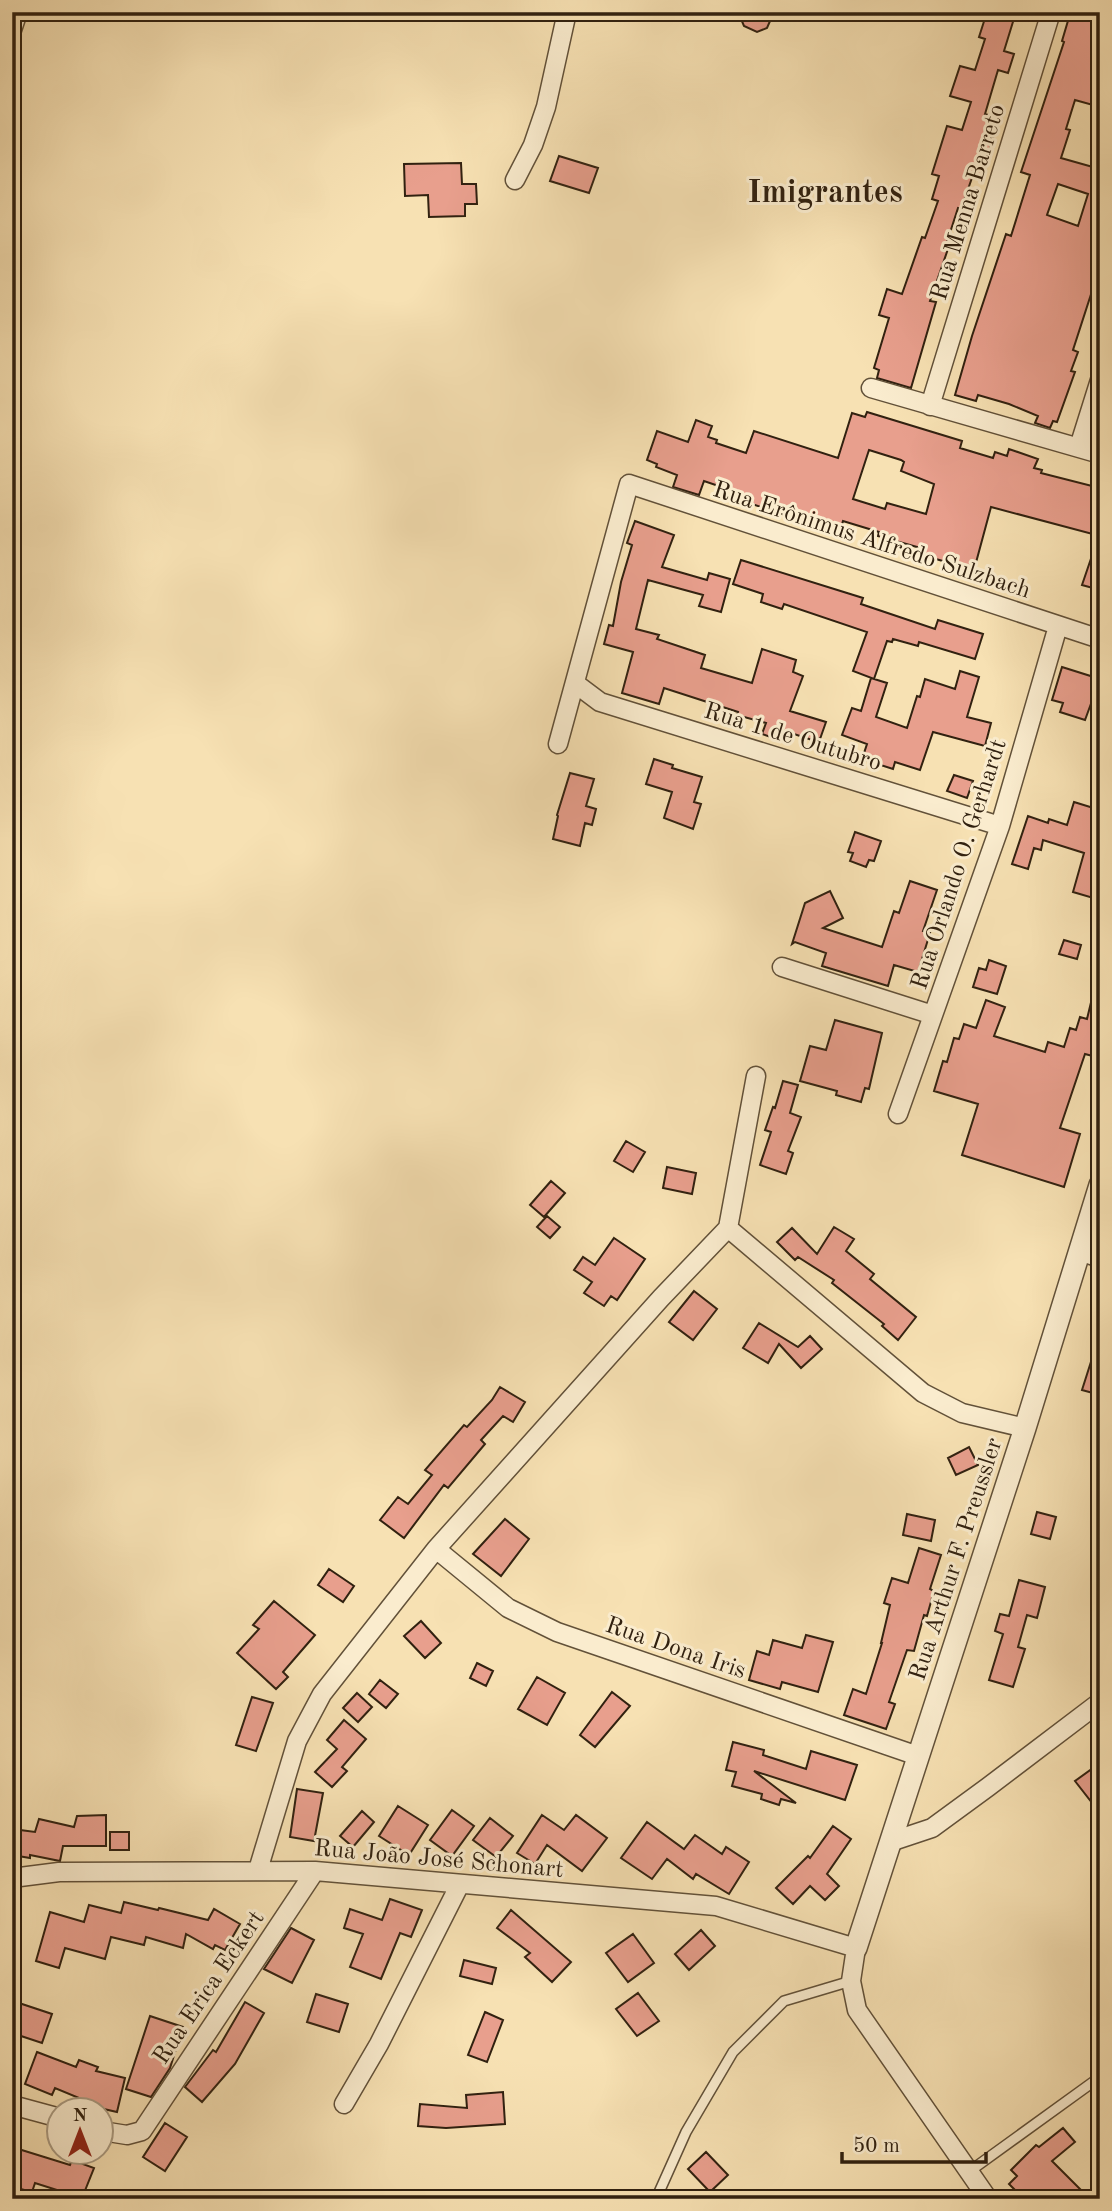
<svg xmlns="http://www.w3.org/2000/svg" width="1112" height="2211" font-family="'Old Standard TT',serif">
<rect width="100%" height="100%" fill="#f7e1b3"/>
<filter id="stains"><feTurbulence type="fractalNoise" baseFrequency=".00286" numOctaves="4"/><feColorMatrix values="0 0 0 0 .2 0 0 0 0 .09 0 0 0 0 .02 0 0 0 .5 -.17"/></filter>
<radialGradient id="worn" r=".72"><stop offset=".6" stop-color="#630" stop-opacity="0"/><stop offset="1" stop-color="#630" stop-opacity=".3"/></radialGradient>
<path fill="#e89f8d" stroke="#312110" stroke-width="2" fill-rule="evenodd" d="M738,12H774L767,28L757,32L744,26Z
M987,12H1016L1004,51L1014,54L1008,73L998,70L985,114L991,116L984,136L993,138L981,178L973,175L961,209L958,208L946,245L949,246L930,301L936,302L911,388L877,378L879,370L874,368L889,318L879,315L887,289L902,294L922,237L925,238L938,201L932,199L939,176L932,174L947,126L962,130L971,102L950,96L960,66L975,70L985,39L979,37Z
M1070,14L1100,23V107L1075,100L1066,129L1070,130L1061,158L1100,169V283L1095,282L1073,350L1078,352L1071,371L1075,372L1057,422L1053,421L1050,428L1035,423L1038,416L1009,404L978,395L976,401L955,395L972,336L1006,234L1011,236L1030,175L1021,172L1064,42L1062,41ZM1058,184L1088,194L1078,226L1047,215Z
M559,156L598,168L589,193L550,181Z
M461,163L462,184H476L477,204H465V216L429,217L428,195L405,196L404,164Z
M867,412L962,441L960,448L993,458L995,452L1007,456L1009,449L1038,459L1034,468L1042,470L1041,473L1100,488V536L991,507L974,570L922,555L924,549L878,536L879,532L843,521L839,533L743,501L745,495L704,481L699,495L673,487L677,475L656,467L657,464L647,460L657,431L688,442L696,420L712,426L708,437L717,440L716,443L746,453L754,431L838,458L852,413L865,417ZM869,450L901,460L904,462L901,471L934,484L926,514L887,503L885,509L853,499Z
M635,521L674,535L662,567L707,580L709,573L730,579L721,612L699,606L703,595L648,580L636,629L659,635L657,639L705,655L701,668L752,683L762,649L796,660L793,672L803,676L790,711L826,722L820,739L813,737L812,740L782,730L779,740L762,734L766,723L737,715L738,712L664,688L659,704L622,693L633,652L604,644L609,625L613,626L621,582L632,545L627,543Z
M1097,541H1100V590L1082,585Z
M741,560L863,598L861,604L935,629L938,620L983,634L975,659L919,642L918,646L893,639L892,642L887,641L874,679L853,671L867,632L784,604L782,609L761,602L763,594L733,584Z
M1062,667L1100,679L1085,720L1060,712L1063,703L1052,700Z
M960,671L979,677L967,717L991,723L985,746L933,732L920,770L895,762L893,769L862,759L867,744L842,735L852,708L861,711L871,678L887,683L876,717L907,728L917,696L920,697L925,679L955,689Z
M654,759L673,765L672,768L702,777L694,802L701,804L693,829L664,818L672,792L646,784Z
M570,773L594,779L586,806L596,809L592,825L585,823L580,846L553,839L558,816L557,815Z
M954,775L973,781L967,798L947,791Z
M1074,802L1100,810V900L1073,892L1084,853L1043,840L1041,850L1034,848L1028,869L1012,864L1028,816L1048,823L1049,819L1067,825Z
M855,832L881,841L874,861L869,860L866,867L850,861L853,853L848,852Z
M910,881L937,890L923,931L930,933L918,972L894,965L888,986L822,966L826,953L795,942L792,944L805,903L830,891L843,918L823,928L882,947L894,911L899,913Z
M1064,940L1081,945L1077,959L1059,954Z
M989,960L1006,966L997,994L973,987L979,968L986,970Z
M1094,990L1100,991V1058L1085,1054L1060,1128L1080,1134L1064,1187L962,1155L978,1104L934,1091L943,1061L947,1062L954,1038L959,1039L964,1024L976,1028L986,1000L1005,1007L994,1036L1045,1052L1048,1042L1064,1047L1070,1028L1076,1030L1080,1017L1087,1019Z
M835,1020L882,1033L869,1089L865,1088L861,1102L836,1095L837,1091L800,1081L810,1046L826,1050Z
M783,1081L798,1085L790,1113L801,1117L788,1151L793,1153L786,1174L760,1165L771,1132L765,1130L773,1107L775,1108Z
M626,1141L645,1152L633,1172L614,1161Z
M667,1167L696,1173L692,1194L663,1188Z
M551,1181L565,1193L544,1217L530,1205Z
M547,1216L560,1227L550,1238L537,1227Z
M834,1227L854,1239L846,1251L874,1274L870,1279L916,1317L898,1340L882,1326L884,1324L832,1283L834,1280L798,1257L795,1260L777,1242L792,1228L817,1254Z
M614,1238L645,1259L617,1300L611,1296L604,1306L584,1293L592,1282L574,1270L583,1257L595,1265Z
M694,1291L717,1309L693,1340L669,1322Z
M759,1323L798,1347L810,1336L822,1349L801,1368L779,1344L768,1363L743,1348Z
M1096,1346H1100V1395L1082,1390Z
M500,1387L525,1402L513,1422L503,1416L481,1440L485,1444L448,1488L444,1485L404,1538L380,1520L398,1497L408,1504L432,1475L425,1470L464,1425L467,1427L492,1400Z
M969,1447L978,1465L956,1475L948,1458Z
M1037,1512L1056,1517L1050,1539L1031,1534Z
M907,1514L935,1520L931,1541L903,1535Z
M505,1519L529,1539L501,1576L473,1554Z
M919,1548L941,1555L930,1589L934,1591L927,1616L924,1615L914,1651L907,1650L889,1702L895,1704L886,1729L844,1715L853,1689L866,1694L882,1643H881L890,1605L884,1603L892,1578L908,1583Z
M329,1569L354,1586L343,1602L318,1585Z
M1019,1580L1045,1587L1037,1618L1027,1615L1018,1647L1025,1649L1013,1687L989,1680L1003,1634L995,1631L1000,1614L1009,1616Z
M274,1601L315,1635L283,1672L288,1677L276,1689L237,1653L259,1629L253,1625Z
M421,1621L441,1643L425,1658L404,1636Z
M806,1635L833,1642L818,1692L782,1682L780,1689L749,1680L757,1651L769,1655L773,1640L802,1648Z
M477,1663L493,1671L486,1686L470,1678Z
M537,1677L565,1693L547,1725L518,1709Z
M380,1680L398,1694L386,1708L369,1694Z
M612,1692L630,1706L595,1747L580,1735Z
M357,1693L372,1707L358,1722L343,1708Z
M252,1697L273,1703L256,1751L236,1745Z
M344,1720L366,1739L342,1767L347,1771L332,1787L315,1772L337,1749L327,1740Z
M733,1742L764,1750L763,1755L806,1769L811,1751L857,1765L845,1800L754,1771L796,1803L781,1799L779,1805L761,1799L762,1794L732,1786L736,1772L726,1770Z
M1100,1763V1813L1075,1781Z
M297,1789L323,1793L314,1841L290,1837Z
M398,1806L428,1825L409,1855L379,1836Z
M452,1810L474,1826L452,1856L430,1840Z
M362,1811L374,1822L353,1847L340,1836Z
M106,1815V1846H63L60,1861L30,1855V1858L12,1855V1829L35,1832L39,1819L74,1827L77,1816Z
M542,1815L564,1830L576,1815L607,1838L582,1871L547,1845L535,1864L517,1853Z
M490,1818L513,1836L496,1857L473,1840Z
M647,1822L684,1849L695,1835L722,1854L726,1847L749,1862L729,1894L696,1874L693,1879L667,1859L652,1879L621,1858Z
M833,1826L851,1839L827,1874L839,1886L825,1900L810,1886L793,1904L776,1888L808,1856L810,1858Z
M110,1832H129V1850H110Z
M390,1899L422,1910L411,1937L400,1933L381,1979L350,1967L363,1934L344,1928L350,1909L382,1920Z
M124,1902L158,1910L159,1908L208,1920L214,1909L240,1924L225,1950L215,1945L213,1949L186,1934L183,1948L146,1937L144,1945L111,1937L105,1959L65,1948L59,1968L36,1961L50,1912L84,1922L89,1905L121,1913Z
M511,1910L571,1962L552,1982L525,1957L530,1953L497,1928Z
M291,1928L314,1940L292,1983L264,1969Z
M701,1930L715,1946L689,1970L675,1954Z
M633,1934L654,1963L628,1982L606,1953Z
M464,1960L496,1968L492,1984L460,1976Z
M638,1993L659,2021L637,2036L616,2009Z
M316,1994L348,2004L339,2032L307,2022Z
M245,2002L264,2013L235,2064L202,2102L185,2087L213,2050L216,2052Z
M19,2003L52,2014L42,2043L12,2033Z
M485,2012L503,2020L487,2062L468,2055Z
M150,2016L183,2027L170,2068L151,2097L126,2089Z
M37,2052L76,2067L79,2060L98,2067L96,2071L125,2078L117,2112L95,2107L96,2105L55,2088L52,2095L25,2084Z
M503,2092L505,2124L446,2128L418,2126L420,2104L467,2108L466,2095Z
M165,2123L187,2137L165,2171L143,2157Z
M1063,2128L1075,2142L1052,2161L1090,2199H1024L1009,2184L1017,2176L1011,2170L1036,2145L1039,2147Z
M12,2147L70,2165L72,2160L94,2168L82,2198L35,2183L32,2192L13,2187L17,2171L12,2169Z
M706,2152L728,2175L710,2192L688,2169Z"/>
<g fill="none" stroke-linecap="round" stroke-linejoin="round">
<defs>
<path id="service" d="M970,2171L1100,2077
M656,2199L686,2132L733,2052L784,2001L851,1981"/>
<path id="minor" d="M12,30L18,12
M515,180L533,145L546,107L567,12
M871,388L1100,454
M930,406L1051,12
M1079,447L1100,380
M576,684L600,702L1000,826
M558,744L629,484L1100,639
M782,967L933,1015
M898,1114L1000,826L1058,626
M728,1228L923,1393L962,1413L1025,1428
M1079,1251L1100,1258
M436,1549L508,1608L557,1632L918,1756
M890,1842L932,1828L988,1787L1100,1702
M258,1870L297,1741L322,1694L436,1549L661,1298L728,1228L756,1076
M12,1878L59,1872L315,1871L716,1906L856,1948L851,1981L857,2010L988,2199
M344,2104L379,2044L460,1884
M12,2105L60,2118
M102,2131L127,2135L142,2131L315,1871"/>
<path id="tertiary" d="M856,1948L1025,1428L1100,1185"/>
</defs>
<use href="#service" stroke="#625139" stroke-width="12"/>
<use href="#minor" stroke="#625139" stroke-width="21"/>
<use href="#tertiary" stroke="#625139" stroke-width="24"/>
<use href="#service" stroke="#faecce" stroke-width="9"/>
<use href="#minor" stroke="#faecce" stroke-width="18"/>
<use href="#tertiary" stroke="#faecce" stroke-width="21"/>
</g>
<g text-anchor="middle" stroke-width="6" stroke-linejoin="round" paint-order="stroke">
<g font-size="24" fill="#312110" stroke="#faecce">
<text transform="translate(967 202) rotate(-73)" y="8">Rua Menna Barreto</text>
<text transform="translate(872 539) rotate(18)" y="8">Rua Erônimus Alfredo Sulzbach</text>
<text transform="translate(793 736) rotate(17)" y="8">Rua 1 de Outubro</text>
<text transform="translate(958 864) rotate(-72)" y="8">Rua Orlando O. Gerhardt</text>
<text transform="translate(955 1559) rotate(-72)" y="8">Rua Arthur F. Preussler</text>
<text transform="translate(676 1647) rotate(19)" y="8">Rua Dona Iris</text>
<text transform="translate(439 1858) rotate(5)" y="8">Rua João José Schonart</text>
<text transform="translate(208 1987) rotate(-56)" y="8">Rua Erica Eckert</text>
</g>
<g font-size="32" font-weight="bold" fill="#312110" stroke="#faecce">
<text x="825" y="202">Imigrantes</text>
</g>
</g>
<rect width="1112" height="2211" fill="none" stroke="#f7e1b3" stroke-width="42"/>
<rect x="14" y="14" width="1084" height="2183" fill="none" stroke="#312110" stroke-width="3.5"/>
<rect x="21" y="21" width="1070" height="2169" fill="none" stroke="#312110" stroke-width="2"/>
<g transform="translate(80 2131)"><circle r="33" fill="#faecce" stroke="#aa9b82" stroke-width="2"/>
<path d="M0-5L12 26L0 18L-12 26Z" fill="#8f2418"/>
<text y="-10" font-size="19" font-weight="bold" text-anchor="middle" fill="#312110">N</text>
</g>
<path d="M842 2152v10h144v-10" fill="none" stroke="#312110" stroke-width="3.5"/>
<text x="853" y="2152" font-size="21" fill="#312110" stroke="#faecce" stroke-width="5" paint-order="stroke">50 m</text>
<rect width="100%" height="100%" filter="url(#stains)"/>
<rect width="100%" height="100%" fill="url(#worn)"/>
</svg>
